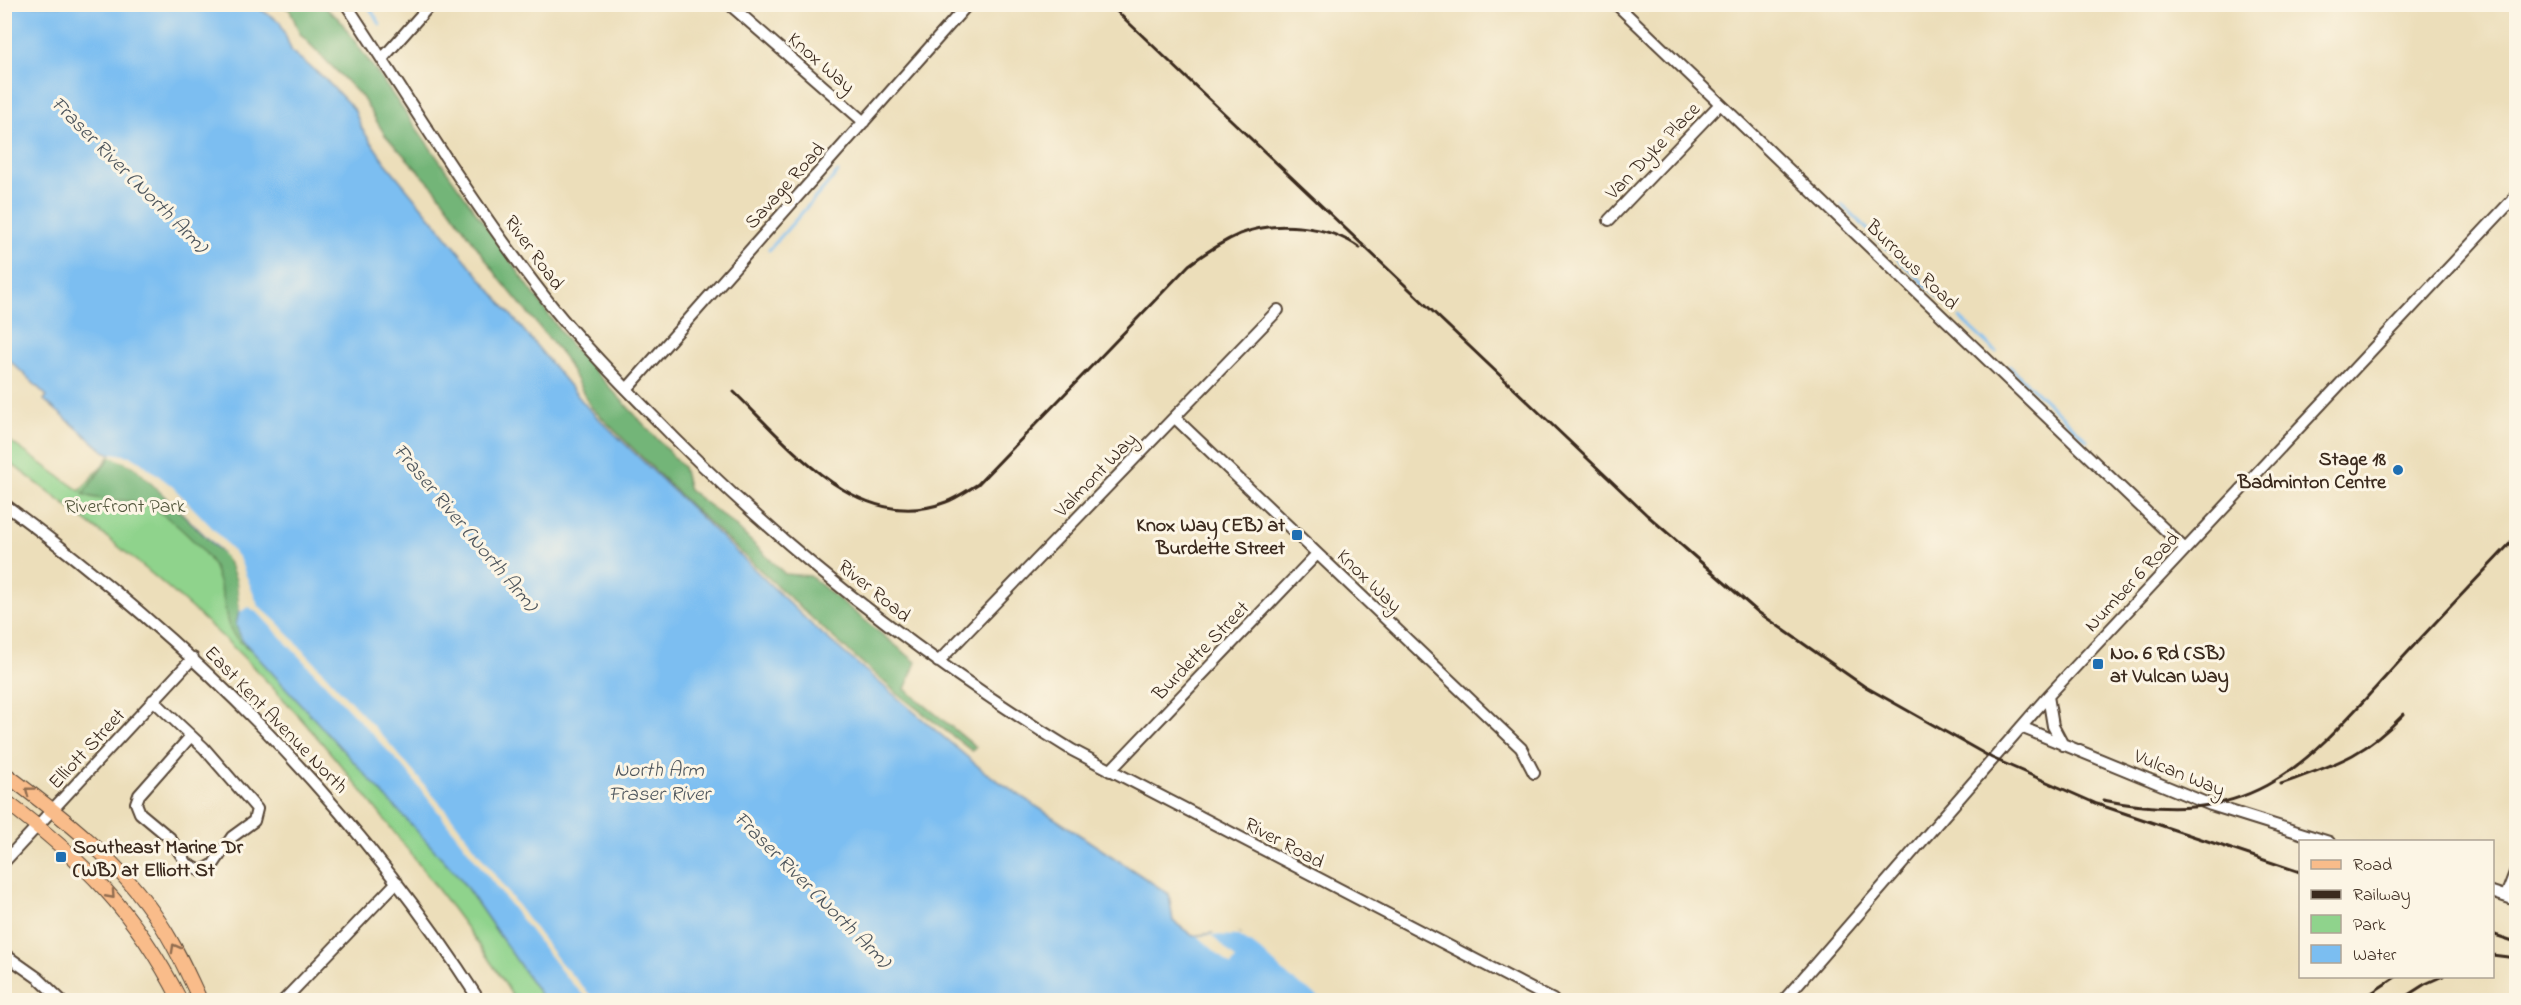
<svg xmlns="http://www.w3.org/2000/svg" width="2521" height="1005" font-family="'Indie Flower',sans-serif">
<rect width="100%" height="100%" fill="#fcf5e5"/>
<filter id="ink" filterUnits="userSpaceOnUse"><feTurbulence type="fractalNoise" baseFrequency=".0167" numOctaves="2"/><feDisplacementMap in="SourceGraphic" scale="12" xChannelSelector="R" yChannelSelector="G"/><feConvolveMatrix kernelMatrix="1 2 1 2 8 2 1 2 1" color-interpolation-filters="sRGB"/></filter>
<filter id="wash" filterUnits="userSpaceOnUse"><feTurbulence type="fractalNoise" baseFrequency=".008" numOctaves="4" result="noise"/><feDisplacementMap in="SourceGraphic" scale="24" xChannelSelector="R" yChannelSelector="G"/><feGaussianBlur stdDeviation="1.35" result="paint"/><feColorMatrix in="noise" values="0 0 0 0 0 0 0 0 0 0 0 0 0 0 0 0 0 1.4 0 .05"/><feComposite in="paint" operator="in"/></filter>
<g filter="url(#wash)">
<rect width="100%" height="100%" fill="#ecdeba"/>
<path fill="#8fd38c" stroke="#657e55" stroke-width="1.5" d="M4,437L80,491L111,455L216,544L394,804L460,878L544,1000H515C487,953 454,911 421,867C357,783 290,699 212,627C147,566 76,513 5,459Z"/>
<path fill="#73b578" stroke="#57704b" stroke-width="1.5" d="M282,5H322L339,19L568,342L683,467L689,490L732,523L785,574L810,576L916,662L905,689L976,747L972,751L898,694L828,633L690,505L591,407L564,357L499,278L437,191L385,135L362,97L300,34L290,10Z
M111,456L134,466L226,557L237,581L240,612L263,657C215,631 233,622 218,579C216,574 215,567 211,562C199,544 176,523 158,511C135,494 107,505 83,494Z"/>
<path fill="#7bbef1" stroke="#5b7488" stroke-width="1.5" d="M4,5H254L280,22L292,52L324,78L354,109L362,129L385,162L587,407L814,627L986,773L1169,894L1173,921L1193,936L1226,931L1240,933L1330,1000H544L460,878L242,640L236,625L242,598L233,564L134,464L104,451L44,400L47,396L5,356Z"/>
<path fill="#ecdeba" d="M113,453L130,456L142,463L172,486L220,536L239,558L258,605L278,623L389,743L453,819L560,962L595,1000H588L566,977L405,769L260,615L249,607L240,612L237,581L231,565L216,545L134,466L109,456Z
M1230,929L1257,940L1333,1000H1323L1290,978L1259,949L1239,936L1211,935L1236,959L1231,966L1198,936L1211,935L1216,930Z"/>
<g fill="none" stroke-linecap="round" stroke-linejoin="round">
<path stroke="#7bbef1" stroke-width="3" d="M367,4L380,24
M1842,205L1892,253
M769,250L838,172
M1896,257L1952,310
M1960,318L1996,352
M2009,366L2087,440"/>
</g>
</g>
<g filter="url(#ink)">
<g fill="none" stroke-linecap="round" stroke-linejoin="round">
<defs>
<path id="minor" d="M346,4C414,107 478,214 555,310C584,346 616,378 648,411C774,542 917,655 1072,750L1553,1000
M729,4L864,122
M1616,4L2185,549
M382,59L431,4
M1609,220L1720,104
M627,389L968,4
M1175,418L1521,748L1534,773
M4,504C194,644 352,802 479,1000
M938,662L1278,310
M2048,696L2053,726L2063,745
M153,700L204,748L257,809L254,821L232,837L213,865L201,871L187,864L170,838L140,813L136,803L139,795L191,736
M2021,727L2211,805L2329,842
M1110,771L1317,554
M4,862L193,658
M2492,892L2516,900
M2506,896L2516,870
M4,954L38,978L61,1000
M284,1000L397,882
M1784,1000L2048,696L2516,196"/>
<path id="major" d="M4,773C63,817 120,861 160,923C176,947 188,974 200,1000
M4,800C83,860 135,911 180,1000"/>
</defs>
<use href="#minor" stroke="#564535" stroke-width="14"/>
<use href="#major" stroke="#564535" stroke-width="16"/>
<use href="#minor" stroke="#fff" stroke-width="10"/>
<use href="#major" stroke="#f9bc8a" stroke-width="14"/>
<path stroke="#3b2a1e" stroke-width="3" d="M1109,4L1647,515L1758,612L1864,686L1992,758L2097,804L2300,872
M734,392C789,445 859,536 946,502C957,498 968,490 978,484L1189,265C1205,253 1221,242 1240,234C1275,220 1329,225 1360,248
M2281,784C2336,764 2363,757 2404,714
M2103,800C2255,831 2304,767 2397,664C2436,621 2477,579 2516,537
M2492,934L2516,942
M2492,955L2516,958
M2361,1000L2397,976
M2400,1000L2425,984L2443,976"/>
</g>
<defs><path id="oneway-chevron" d="M-2-3.5L2.5 0L-2 3.5" fill="none" stroke-width="1.6" stroke-linecap="round" stroke-linejoin="round" transform="scale(1.5)"/></defs>
<g stroke="#906c4f">
<use href="#oneway-chevron" transform="translate(29 791) rotate(-143)"/>
<use href="#oneway-chevron" transform="translate(111 895) rotate(48)"/>
<use href="#oneway-chevron" transform="translate(175 948) rotate(-119)"/>
</g>
</g>
<g fill="#1f6fb2" stroke="#fcf5e5" stroke-width="2">
<circle cx="2398" cy="470" r="6"/>
<rect x="1291" y="529" width="12" height="12" rx="3"/>
<rect x="2092" y="658" width="12" height="12" rx="3"/>
<rect x="55" y="851" width="12" height="12" rx="3"/>
</g>
<g text-anchor="middle" stroke-width="6" stroke-linejoin="round" paint-order="stroke">
<g font-size="20" fill="#3b2a1e" stroke="#fcf5e5">
<text transform="translate(822 62) rotate(41)" y="7">Knox Way</text>
<text transform="translate(1652 150) rotate(-46)" y="7">Van Dyke Place</text>
<text transform="translate(784 185) rotate(-48)" y="7">Savage Road</text>
<text transform="translate(535 252) rotate(54)" y="7">River Road</text>
<text transform="translate(1913 264) rotate(44)" y="7">Burrows Road</text>
<text transform="translate(1095 474) rotate(-46)" y="7">Valmont Way</text>
<text transform="translate(1370 580) rotate(44)" y="7">Knox Way</text>
<text transform="translate(2131 581) rotate(-47)" y="7">Number 6 Road</text>
<text transform="translate(875 590) rotate(39)" y="7">River Road</text>
<text transform="translate(1200 650) rotate(-46)" y="7">Burdette Street</text>
<text transform="translate(277 719) rotate(46)" y="7">East Kent Avenue North</text>
<text transform="translate(86 748) rotate(-47)" y="7">Elliott Street</text>
<text transform="translate(2180 772) rotate(22)" y="7">Vulcan Way</text>
<text transform="translate(1285 842) rotate(28)" y="7">River Road</text>
</g>
<g font-size="20" font-weight="bold" fill="#3b2a1e" stroke="#fcf5e5" text-anchor="end">
<text x="2386" y="465">Stage 18<tspan x="2386" dy="23">Badminton Centre</tspan></text>
<text x="1285" y="531">Knox Way (EB) at<tspan x="1285" dy="23">Burdette Street</tspan></text>
<text x="2110" y="659" text-anchor="start">No. 6 Rd (SB)<tspan x="2110" dy="23">at Vulcan Way</tspan></text>
<text x="73" y="853" text-anchor="start">Southeast Marine Dr<tspan x="73" dy="23">(WB) at Elliott St</tspan></text>
</g>
<g font-size="20" fill="#50543a" stroke="#fcf5e5">
<text x="125" y="512">Riverfront Park</text>
</g>
<g font-size="21" font-style="italic" fill="#4e565d" stroke="#fcf5e5">
<text transform="translate(130 174) rotate(45)" y="7">Fraser River (North Arm)</text>
<text transform="translate(466 527) rotate(50)" y="7">Fraser River (North Arm)</text>
<text x="659" y="776">North Arm<tspan x="659" dy="24">Fraser River</tspan></text>
<text transform="translate(813 889) rotate(45)" y="7">Fraser River (North Arm)</text>
</g>
</g>
<rect width="2521" height="1005" fill="none" stroke="#fcf5e5" stroke-width="24"/>
<rect x="2299" y="840" width="195" height="138" fill="#fcf5e5" stroke="#afa495" stroke-width="1.5"/>
<rect x="2311" y="860" width="30" height="9" fill="#f9bc8a" stroke="#afa495" stroke-width="1.5"/>
<text x="2353" y="870" font-size="18" fill="#3b2a1e">Road</text>
<rect x="2311" y="890" width="30" height="9" fill="#3b2a1e" stroke="#afa495" stroke-width="1.5"/>
<text x="2353" y="900" font-size="18" fill="#3b2a1e">Railway</text>
<rect x="2311" y="915" width="30" height="18" fill="#8fd38c" stroke="#afa495" stroke-width="1.5"/>
<text x="2353" y="930" font-size="18" fill="#3b2a1e">Park</text>
<rect x="2311" y="945" width="30" height="18" fill="#7bbef1" stroke="#afa495" stroke-width="1.5"/>
<text x="2353" y="960" font-size="18" fill="#3b2a1e">Water</text>
</svg>
